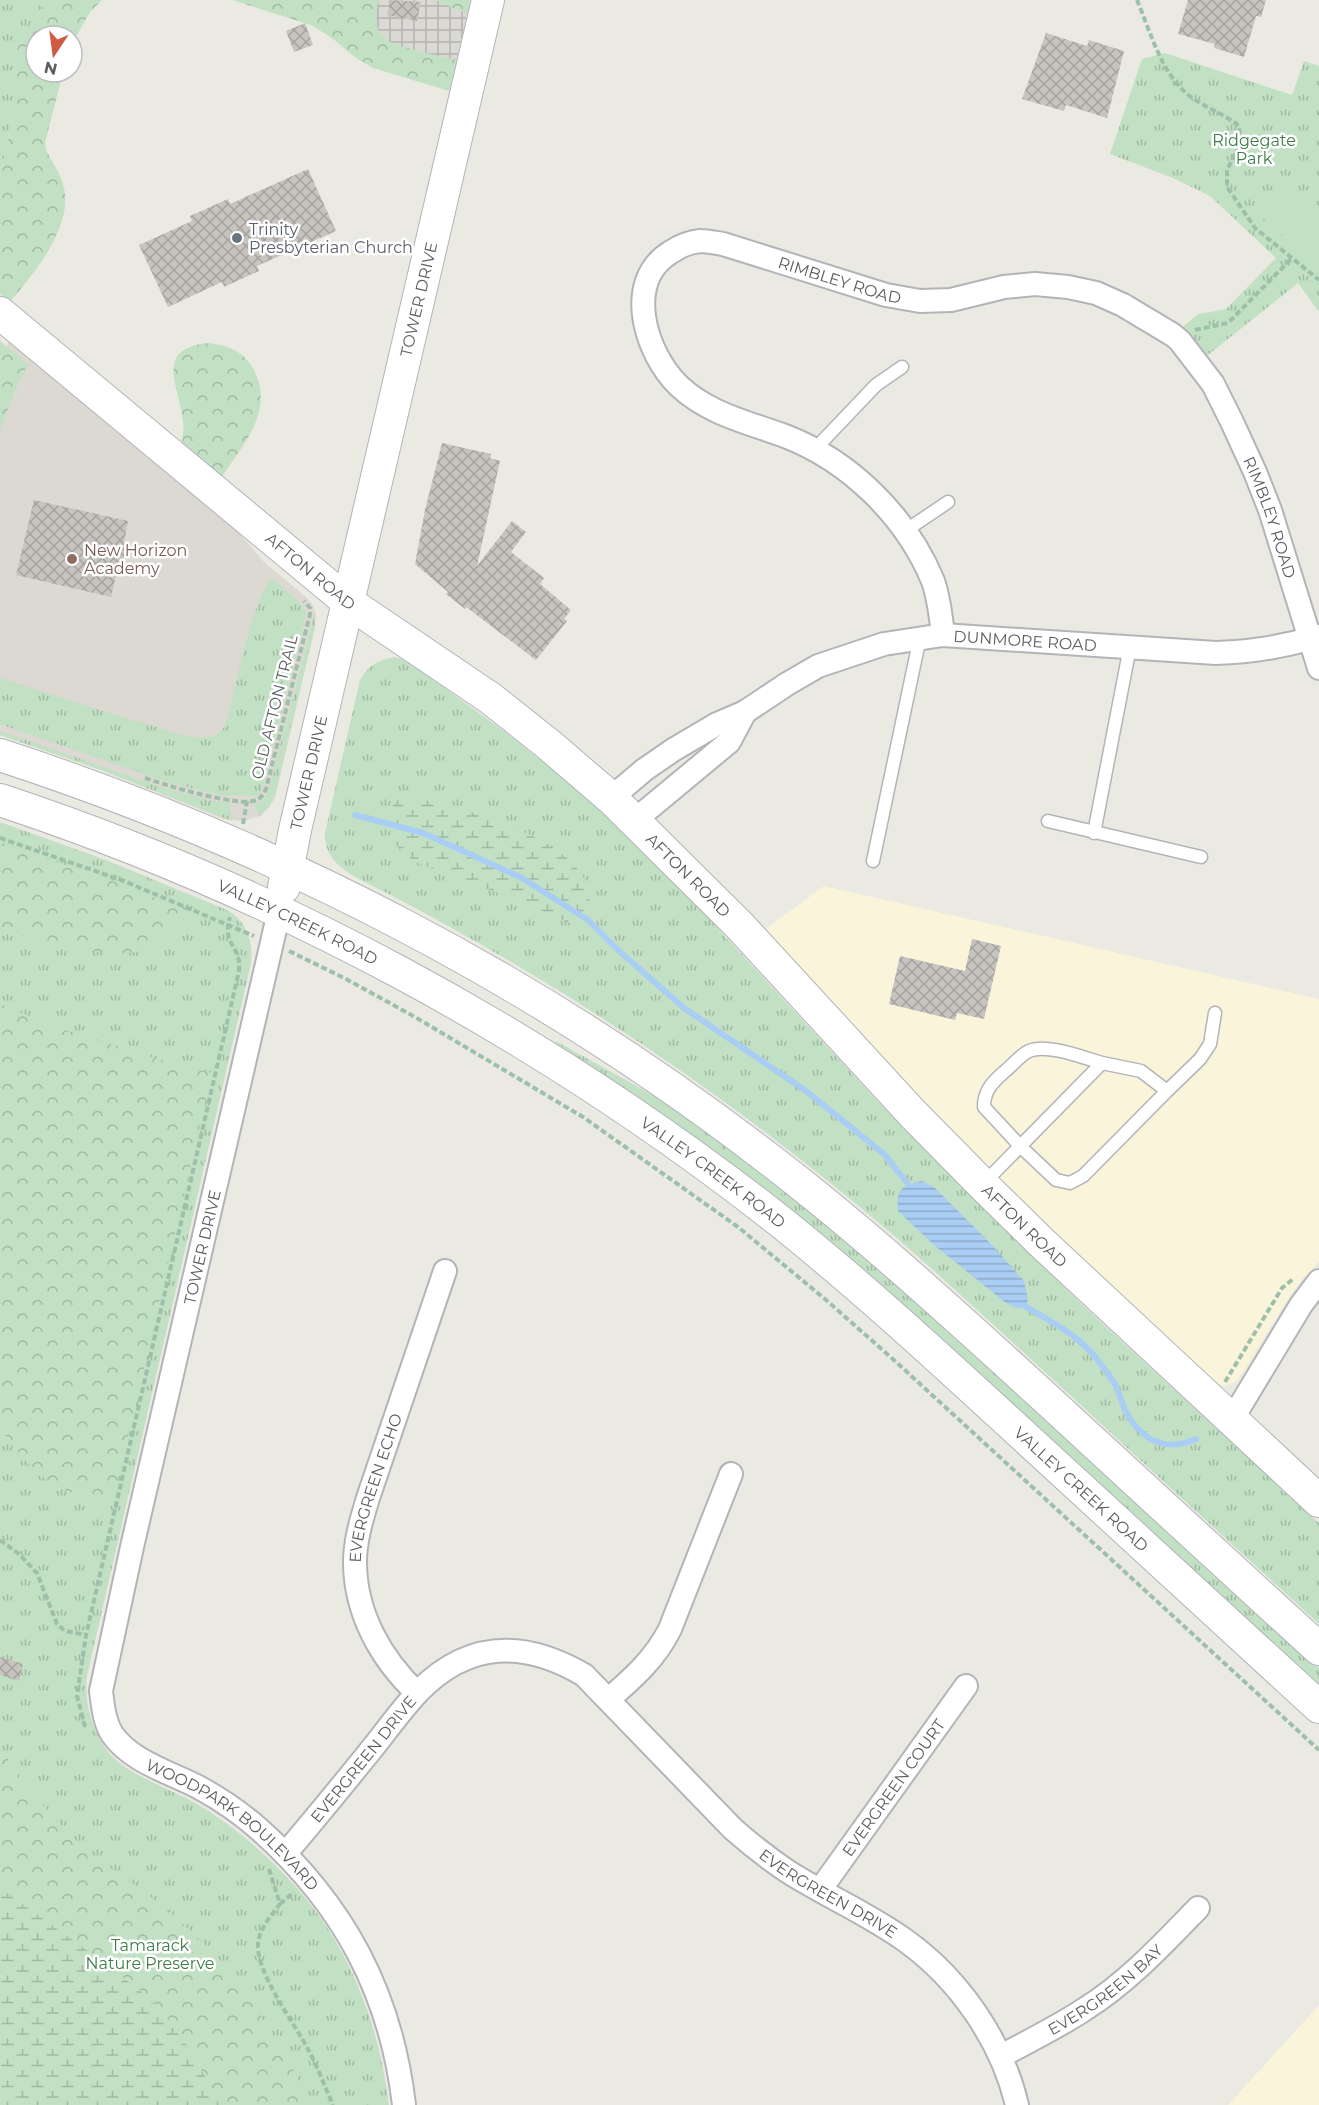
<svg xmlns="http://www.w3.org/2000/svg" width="1319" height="2105" font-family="Montserrat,sans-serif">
<defs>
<pattern id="industrial-grid" width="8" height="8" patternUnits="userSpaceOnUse" patternTransform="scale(1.5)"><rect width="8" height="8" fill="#dad9d4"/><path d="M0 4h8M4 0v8" fill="none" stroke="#b4b3af"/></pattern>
<pattern id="grass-tufts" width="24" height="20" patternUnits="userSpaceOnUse" patternTransform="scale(1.5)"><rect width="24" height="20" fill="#c2e0c4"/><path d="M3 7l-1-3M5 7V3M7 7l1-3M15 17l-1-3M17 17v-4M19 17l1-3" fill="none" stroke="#a1b9a3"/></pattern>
<pattern id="forest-crowns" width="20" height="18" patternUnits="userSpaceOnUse" patternTransform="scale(1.5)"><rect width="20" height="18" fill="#c2e0c4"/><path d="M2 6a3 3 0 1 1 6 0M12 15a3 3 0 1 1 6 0" fill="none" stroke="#a1b9a3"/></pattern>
<pattern id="wetland-marsh" width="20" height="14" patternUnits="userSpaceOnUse" patternTransform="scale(1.5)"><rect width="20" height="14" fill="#c2e0c4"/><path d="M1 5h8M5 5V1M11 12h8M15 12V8" fill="none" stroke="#a1b9a3"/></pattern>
<pattern id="water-rules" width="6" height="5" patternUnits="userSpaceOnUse" patternTransform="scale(1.5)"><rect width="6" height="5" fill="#aacdf3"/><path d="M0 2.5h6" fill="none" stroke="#8daac8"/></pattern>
<pattern id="building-cross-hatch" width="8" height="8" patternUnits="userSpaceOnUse" patternTransform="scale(1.5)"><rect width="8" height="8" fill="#c7c4bf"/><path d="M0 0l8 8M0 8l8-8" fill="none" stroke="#a5a29f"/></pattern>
</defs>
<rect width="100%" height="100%" fill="#ebeae2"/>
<path fill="#f9f4da" d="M824,886L1319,999V1262L1300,1282L1286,1302L1238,1380L1226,1386L1214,1383L1126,1304L934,1116L762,932Z
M1319,2005V2105H1228Z"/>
<path fill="url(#industrial-grid)" d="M368,0H455L470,3L456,63L359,41Z"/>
<path fill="#dbd9d1" d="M9,338L229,522L264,562L305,596L313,605L316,615L315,627L275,798L269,807L260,816L243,821L224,819L101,770L0,735V376Z"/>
<path fill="url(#grass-tufts)" d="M0,0H44L36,21L19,44L13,60V118L0,176Z
M1165,53L1292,95L1304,61L1319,66V312L1298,283L1198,363L1173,335L1198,314L1226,309L1276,258L1210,196L1173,178L1110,154L1142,59Z
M271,578L302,604L306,614L263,785L261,792L256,796L219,795L167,782L0,724V678C48,694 97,709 146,724C165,729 189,740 209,737C217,735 223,731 226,723C238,681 248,613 271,578Z
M315,612V627L275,795L269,807L260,816L254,805L263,801L268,793Z
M395,657L406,660L505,732L592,801L658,864L882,1106L977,1202L1092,1314L1319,1523V1624C1232,1544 1144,1464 1057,1383C992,1324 928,1263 860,1207C705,1079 537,968 357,878C339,868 324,855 325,833L360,680C367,666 380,659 395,657Z
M0,731L164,788L212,801L229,803L232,821L101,770L0,735Z
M0,822L106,860L227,910C246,920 254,943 251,963L87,1676C83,1705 96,1747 122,1765C149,1784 182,1793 210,1812C242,1833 270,1858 296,1887C350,1947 379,2025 389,2105H0Z
M556,1041L674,1107L728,1145L718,1157L554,1045Z
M785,1188L937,1317L927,1329L776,1201Z
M991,1366L1137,1500L1126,1512L980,1378Z
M1190,1550L1319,1668V1689L1180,1561Z"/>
<path fill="url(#forest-crowns)" d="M44,0H102L90,12L72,44V36H36V72H63L45,143L46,150C52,162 61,174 64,188C73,227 33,275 9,303L0,294V176L13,118V60L19,44L36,21Z
M232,0H379C376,11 374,28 383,37C392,47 441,56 457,60L449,91L373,68L356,58L332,38L311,25Z
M435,0H470L467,14Z
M0,341L28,365L20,379L0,430Z
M209,343C228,345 245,352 254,370C275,412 243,444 221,478L181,445C183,437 184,429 183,421C180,388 152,348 209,343Z
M0,842L131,888L185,910C176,924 166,939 151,947C118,965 36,939 0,929Z
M0,1004L52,1026L171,1063L212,1073L113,1502C98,1499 82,1496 68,1491C38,1480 18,1453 0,1428Z
M0,1748C27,1787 56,1824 92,1855C105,1865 120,1874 133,1884C158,1901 181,1921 203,1943C248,1990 282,2048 312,2105H222L184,2041L162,2012L143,1993L95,1956L0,1888Z"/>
<path fill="url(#wetland-marsh)" d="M414,798C459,806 611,845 587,913C584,922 579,924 570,923L515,899L420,864C400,853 386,839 390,815C391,808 393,803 399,799Z
M0,1888L95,1956L143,1993L162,2012L184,2041L222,2105H0Z"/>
<path fill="#c2e0c4" d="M1284,182L1319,210V267L1256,212Z
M728,1145L785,1188L776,1201L718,1157Z
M937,1317L991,1366L980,1378L927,1329Z
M1137,1500L1190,1550L1180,1561L1126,1512Z"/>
<path fill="url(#water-rules)" d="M922,1181L934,1187L993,1246L1024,1281L1028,1299L1026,1307L1017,1308L1006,1303L934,1245L898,1211C896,1189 901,1186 922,1181Z"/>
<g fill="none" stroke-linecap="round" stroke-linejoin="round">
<path stroke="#aacdf3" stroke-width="6" d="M355,815L423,833L522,878L588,920L618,950L684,1008L806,1091L884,1154L908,1184
M1026,1307C1050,1321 1078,1335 1096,1358C1102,1366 1109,1375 1115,1384C1120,1394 1122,1405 1127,1414C1144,1442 1166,1452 1196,1439"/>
</g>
<path fill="url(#building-cross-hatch)" d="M391,0L421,2L417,21L387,15Z
M1188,0H1266L1261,17L1256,16L1244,57L1214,48L1215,44L1178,34Z
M305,23L313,45L294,52L286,31Z
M1046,33L1087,46L1089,40L1124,51L1107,118L1066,105L1064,111L1022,99Z
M308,169L336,231L257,266L259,271L224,287L222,282L168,307L139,245L192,221L190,216L228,199L230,204Z
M442,443L491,454L490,458L500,461L477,566L512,521L526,532L511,552L544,578L540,584L571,610L564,619L567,621L536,660L466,607L465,609L446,594L448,592L415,564L425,510Z
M34,500L128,521L124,543H127L119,576L116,575L111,597L16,575Z
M972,939L1001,946L984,1019L957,1013L955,1020L889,1004L900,956L965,971Z
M0,1657L23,1664L19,1681L0,1675Z"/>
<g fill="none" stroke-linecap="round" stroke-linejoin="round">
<defs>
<path id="lane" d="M816,448L876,385L902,367
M905,531L948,502
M1048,821L1201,857
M1094,833L1130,647
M873,861L920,637
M1167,1091L1200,1059L1210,1044L1215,1013
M983,1184L1102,1063L1141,1071L1167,1091L1083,1176L1070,1183L1056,1180L1021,1147L984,1107C984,1090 993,1082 1004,1072C1012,1066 1020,1055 1029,1051C1047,1043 1084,1058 1102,1063"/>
<g id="street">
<path id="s1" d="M943,635C941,617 939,598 933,581C906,516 850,461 785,436C747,422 709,414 679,386C645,353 623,281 671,252C680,246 690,242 700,241C708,241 716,243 723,244L886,295L920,301L951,300L1004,287L1035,284L1068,287L1096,293L1123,305L1173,335L1180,341L1213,384L1232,422L1255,472L1270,510L1319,668"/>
<path id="s2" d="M611,798L644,770L673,750L717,724L745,712L787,684L818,666L884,644L943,635L1216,653C1252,652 1284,647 1319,636"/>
<path d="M635,820L729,742L745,712"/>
<path id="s3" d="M279,912L132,1547L101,1691C103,1706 104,1721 112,1734C131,1762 172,1773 200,1788C222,1800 242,1814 260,1830C344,1905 391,1993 404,2105"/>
<path d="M1231,1421L1301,1305L1319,1281"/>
<path id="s4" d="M417,1693C381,1659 355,1613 355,1562C355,1540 362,1518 368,1498L445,1271"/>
<path d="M609,1699C633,1678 655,1659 670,1629L731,1474"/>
<path id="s5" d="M285,1854C316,1818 345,1782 375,1745C389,1727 403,1708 418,1692C469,1640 524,1640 584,1675L733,1829C750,1844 768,1858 787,1871C826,1896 869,1914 906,1941C959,1979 1002,2041 1017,2105"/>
<path id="s6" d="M820,1890L966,1686"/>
<path id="s7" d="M1001,2056C1029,2041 1058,2027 1085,2009C1128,1982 1163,1944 1198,1908"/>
</g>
<g id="secondary">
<path id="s8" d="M0,313L348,602L490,698L548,744L611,798L740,926L913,1114L983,1185L1040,1241L1319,1501"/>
<path d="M0,755C276,845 540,982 770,1160C864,1232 951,1312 1039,1392C1132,1478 1226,1564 1319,1649"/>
<path id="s9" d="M0,800C275,891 534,1031 763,1208C855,1280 940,1359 1026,1438C1124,1528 1221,1617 1319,1707"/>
<path id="s10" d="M284,887L295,830L488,0"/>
</g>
</defs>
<use href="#lane" stroke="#b3b4b8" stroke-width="15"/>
<use href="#street" stroke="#b3b4b8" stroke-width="26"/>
<use href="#secondary" stroke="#b2b4b8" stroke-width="34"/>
<path stroke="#9cc0a9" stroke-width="4" stroke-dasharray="6 3" stroke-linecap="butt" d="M1137,0C1150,31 1161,72 1187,94C1203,107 1223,113 1239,126L1240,144L1227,170V187L1255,228L1319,280
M1195,330L1228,323L1292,258
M145,778C165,785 240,808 257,800C262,797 264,793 266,789L310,614V608L304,601
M243,824L247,801
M0,838L124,881L254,936
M289,951L346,979L415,1017L583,1117L738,1227L825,1299L895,1361L1319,1750
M1225,1382L1282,1288L1293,1279
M0,1540L19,1554L37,1573L57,1624L65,1631L86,1635
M85,1727L77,1696L86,1635L239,971C242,945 221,946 230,917
M269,1869L280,1904C271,1916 259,1929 258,1944C256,1973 295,2024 309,2051C318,2068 325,2087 333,2105
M280,1904L294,1892"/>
<use href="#lane" stroke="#fff" stroke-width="12"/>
<use href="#street" stroke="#fff" stroke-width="22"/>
<use href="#secondary" stroke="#fff" stroke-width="32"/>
</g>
<circle fill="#6b7280" stroke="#fff" stroke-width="2" cx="237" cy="238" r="6"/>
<circle fill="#8d6e63" stroke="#fff" stroke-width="2" cx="72" cy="559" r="6"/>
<g text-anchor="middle" stroke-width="5" stroke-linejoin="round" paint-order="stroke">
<g font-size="16" fill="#3f7c47" stroke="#fff">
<text x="1254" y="146">Ridgegate<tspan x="1254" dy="18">Park</tspan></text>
<text x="150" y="1951">Tamarack<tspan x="150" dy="18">Nature Preserve</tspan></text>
</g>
<g font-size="16" fill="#5b616d" stroke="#fff" text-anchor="start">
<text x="249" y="235">Trinity<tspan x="249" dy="18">Presbyterian Church</tspan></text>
</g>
<g font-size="16" fill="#5b5d61" stroke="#fff">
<text dy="6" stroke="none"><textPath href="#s1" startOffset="716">RIMBLEY ROAD</textPath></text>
<text dy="6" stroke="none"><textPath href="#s10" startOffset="603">TOWER DRIVE</textPath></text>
<text dy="6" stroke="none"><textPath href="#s1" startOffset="1274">RIMBLEY ROAD</textPath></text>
<text dy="6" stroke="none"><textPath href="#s8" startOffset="404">AFTON ROAD</textPath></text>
<text dy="6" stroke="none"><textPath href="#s2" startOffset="458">DUNMORE ROAD</textPath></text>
<text transform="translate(274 707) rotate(-76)" y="6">OLD AFTON TRAIL</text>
<text dy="6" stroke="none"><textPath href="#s10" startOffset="117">TOWER DRIVE</textPath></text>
<text dy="6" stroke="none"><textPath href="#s8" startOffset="890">AFTON ROAD</textPath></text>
<text dy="6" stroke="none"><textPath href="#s9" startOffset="322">VALLEY CREEK ROAD</textPath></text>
<text dy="6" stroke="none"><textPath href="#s9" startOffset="808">VALLEY CREEK ROAD</textPath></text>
<text dy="6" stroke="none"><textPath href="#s8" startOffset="1376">AFTON ROAD</textPath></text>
<text transform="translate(202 1247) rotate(-77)" y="6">TOWER DRIVE</text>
<text dy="6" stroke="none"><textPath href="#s4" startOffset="226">EVERGREEN ECHO</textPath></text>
<text dy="6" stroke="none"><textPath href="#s9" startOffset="1294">VALLEY CREEK ROAD</textPath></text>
<text dy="6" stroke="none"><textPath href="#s5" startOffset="123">EVERGREEN DRIVE</textPath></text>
<text dy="6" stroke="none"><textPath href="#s6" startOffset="126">EVERGREEN COURT</textPath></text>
<text dy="6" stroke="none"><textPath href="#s3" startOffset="996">WOODPARK BOULEVARD</textPath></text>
<text dy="6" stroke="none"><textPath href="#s5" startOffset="722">EVERGREEN DRIVE</textPath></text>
<text dy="6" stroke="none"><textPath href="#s7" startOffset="124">EVERGREEN BAY</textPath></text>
</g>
<g font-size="16" fill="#785e54" stroke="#fff" text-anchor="start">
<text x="84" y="556">New Horizon<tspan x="84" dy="18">Academy</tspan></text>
</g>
</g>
<g transform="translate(54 54) rotate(193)"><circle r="28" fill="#ffffff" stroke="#bdbec0" stroke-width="1.5"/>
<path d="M0-4.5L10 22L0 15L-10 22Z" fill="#d15b42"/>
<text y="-9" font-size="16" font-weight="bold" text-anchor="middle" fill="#5b5d61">N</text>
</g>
</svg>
